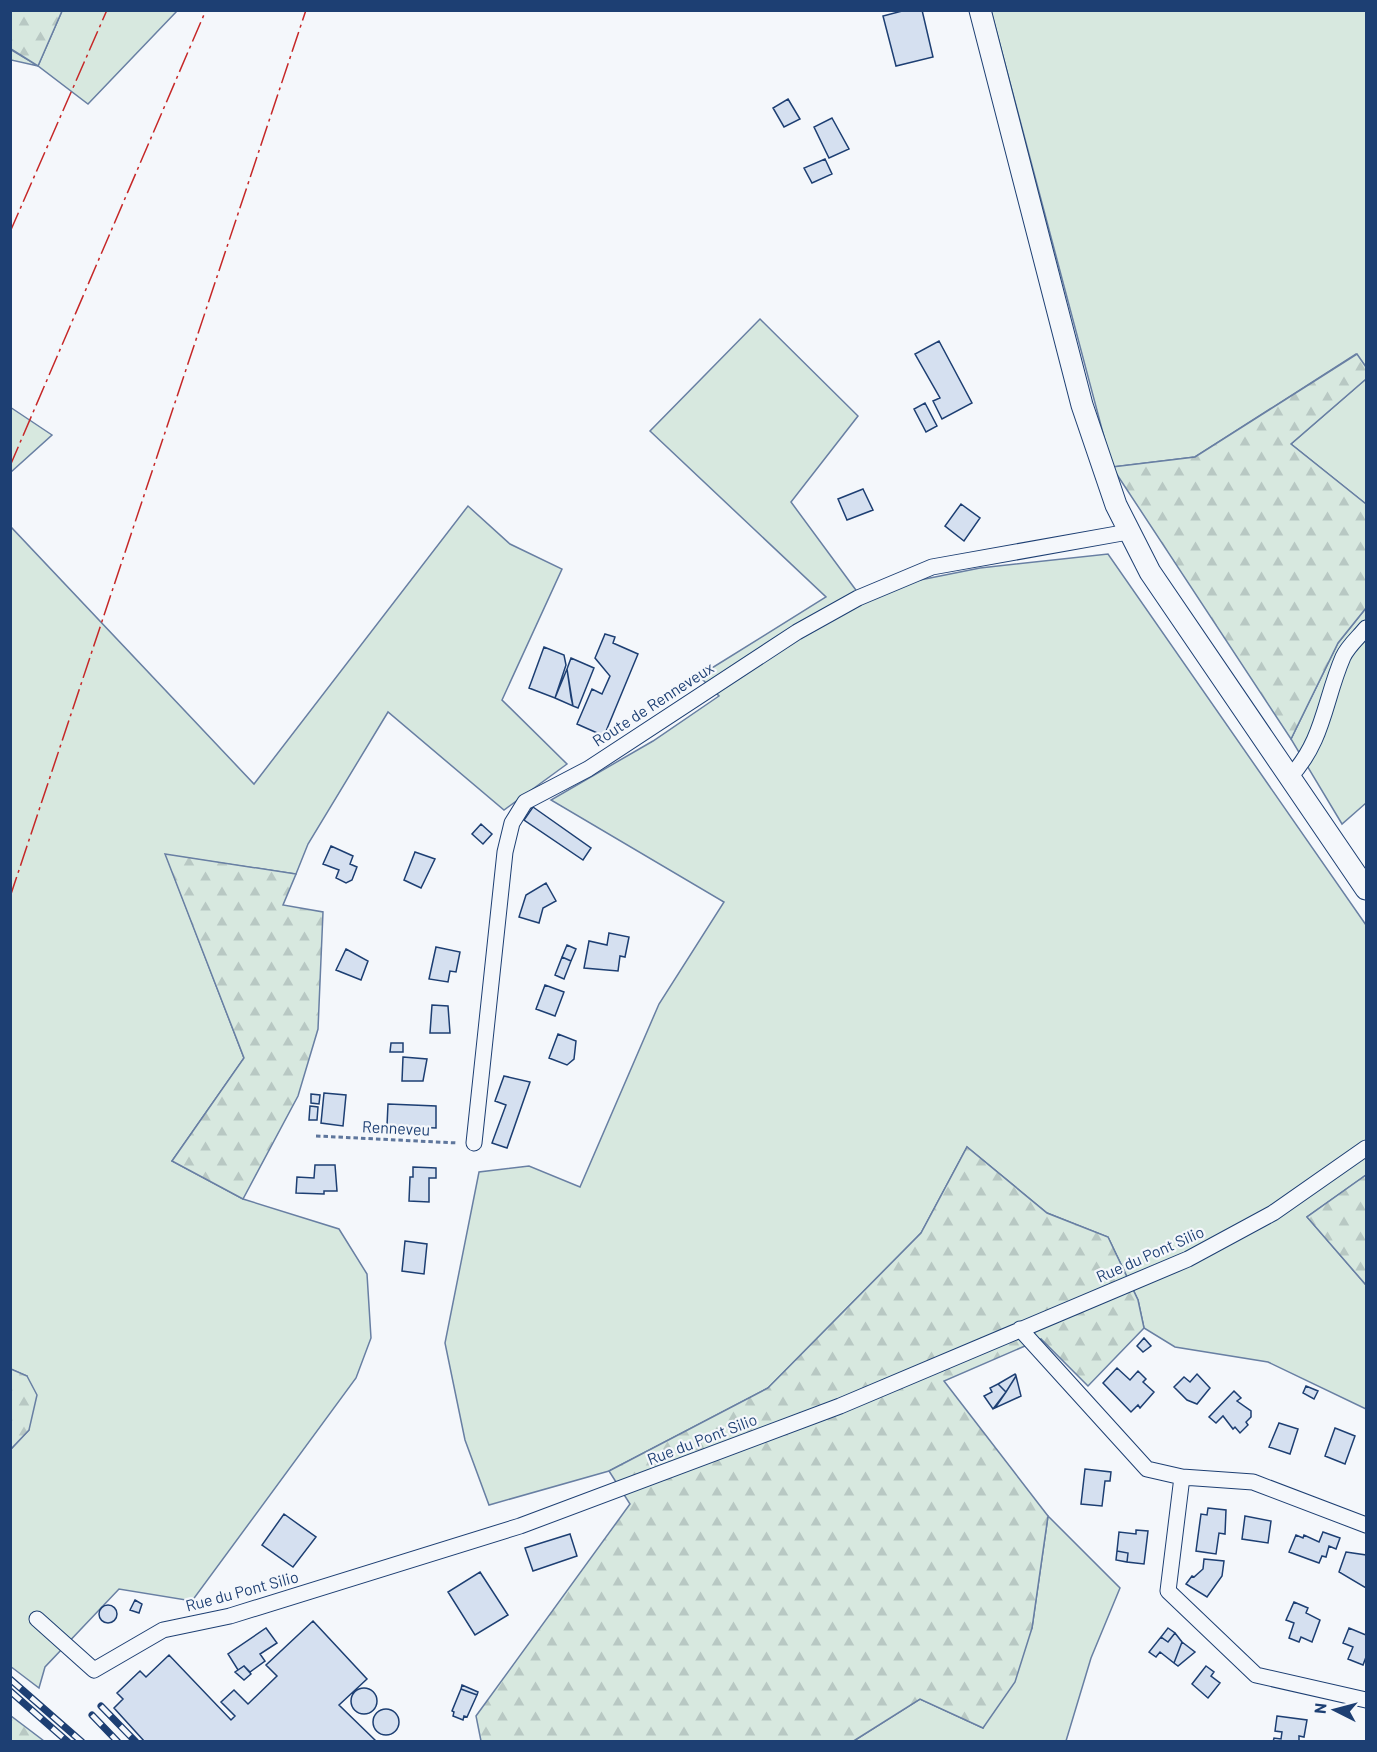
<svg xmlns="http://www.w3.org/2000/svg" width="1377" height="1752" font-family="Barlow,sans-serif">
<defs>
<pattern id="forest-firs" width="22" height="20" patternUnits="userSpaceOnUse" patternTransform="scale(1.5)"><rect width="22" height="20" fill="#d7e8df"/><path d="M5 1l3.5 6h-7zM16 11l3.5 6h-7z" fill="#b8c8c3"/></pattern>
</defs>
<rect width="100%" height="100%" fill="#f4f7fb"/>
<path fill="#d7e8df" stroke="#687fa3" stroke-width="1.5" d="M62,11H177L88,104L38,66L11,60L10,49L38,66Z
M991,11H1366V367L1356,354L1195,457L1112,467Z
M760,319L858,416L791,502L864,601L915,581L980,568L1108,554L1366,925V1175L1307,1217L1366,1285V1409L1268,1362L1175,1347L1144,1328L1138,1300L1108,1237L1047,1213L967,1147L921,1233L768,1388L609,1471L489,1505L465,1440L445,1343L479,1172L529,1166L580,1187L659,1004L724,902L551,800L653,741L719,696L699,676L826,597L650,431Z
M1366,379V504L1291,444Z
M10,407L52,435L11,472H10Z
M468,506L510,544L562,569L502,700L567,764L504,810L388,712L308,844L296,874L166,855L244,1058L172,1161L243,1199L339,1229L367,1274L371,1338L356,1378L192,1601L119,1589L45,1667L39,1688L10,1666L11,1449L29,1430L27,1376L10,1369V526L254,784Z
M1366,608V803L1342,824L1291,739L1338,643Z
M1048,1516L1120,1588L1091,1658L1066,1741L852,1742L920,1699L983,1728L1032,1628Z"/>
<path fill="url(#forest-firs)" stroke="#687fa3" stroke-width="1.5" d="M10,11H62L38,66L11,49Z
M1357,354L1366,367V379L1291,444L1366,504V608L1338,643L1291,739L1112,467L1195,457Z
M165,854L296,874L283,905L323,912L318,1029L298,1096L243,1199L172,1161L244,1058Z
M967,1147L1047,1213L1108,1237L1138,1300L1144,1328L1088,1386L1041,1339L944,1381L1048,1516L1032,1628L1015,1682L983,1728L920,1699L852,1742L481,1741L476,1716L630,1504L609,1471L768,1388L921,1233Z
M1366,1175V1285L1307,1217Z
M11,1369L27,1376L37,1395L29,1430L11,1449Z
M10,1716H11L44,1741H11Z"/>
<path fill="#d5e0f0" stroke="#1d3f73" stroke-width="1.5" d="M906,10H922L933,57L896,66L883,16Z
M788,99L800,119L784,127L773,108Z
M832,118L849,149L829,158L814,127Z
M825,159L832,174L812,183L804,168Z
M939,341L972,403L942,419L933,401L940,398L915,354Z
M925,403L937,426L926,432L914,409Z
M863,489L873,510L847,520L838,499Z
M961,504L980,518L964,541L945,526Z
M605,634L615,637L613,643L638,654L604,736L577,724L592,689L602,694L610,676L595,658Z
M544,647L564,655L566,665L555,698L529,688Z
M571,658L594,668L578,708L573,706L567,669Z
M567,669L571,697L573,706L555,698Z
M533,807L591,848L583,860L524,820Z
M481,824L492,834L483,844L472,834Z
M331,846L353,856L350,864L357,867L352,880L346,883L336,878L339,870L323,864Z
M415,852L435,859L421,888L404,880Z
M546,883L556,901L543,908L539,923L519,917L526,895Z
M609,933L629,937L625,957L620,956L618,971L584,968L589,941L607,945Z
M567,945L576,949L571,961L562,957Z
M436,947L460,952L456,972L450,971L448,982L429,979Z
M346,949L368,961L361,980L336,970Z
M562,957L571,961L564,979L555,975Z
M545,985L564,992L555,1016L536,1009Z
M432,1005L448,1006L450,1033H430Z
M558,1034L576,1041L574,1059L567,1065L549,1058Z
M391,1043H403V1052H390Z
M403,1057L427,1059L423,1081H402Z
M504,1076L530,1082L507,1148L492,1143L506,1105L495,1101Z
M324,1093L346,1095L343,1126L321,1123Z
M311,1094L320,1095L319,1104L311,1103Z
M388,1104L436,1106V1128L387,1126Z
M310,1106L318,1107L317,1120H309Z
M315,1165H335L337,1191H324V1194L296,1193L297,1177L314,1178Z
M413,1167L436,1168V1178H429V1202L409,1201L410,1177H413Z
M405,1241L427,1244L424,1274L402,1271Z
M1144,1338L1151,1346L1143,1352L1137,1346Z
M1117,1368L1130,1380L1138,1371L1146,1379L1143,1382L1154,1392L1140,1408L1138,1405L1131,1412L1103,1383Z
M1015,1374L1016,1376L1006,1392L998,1384Z
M1197,1374L1210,1388L1197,1404L1187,1400L1174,1387L1184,1377L1190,1382Z
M1016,1376L1021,1396L995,1408L1006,1392Z
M998,1384L1006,1392L993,1409L984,1396L992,1392L990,1388Z
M1306,1386L1318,1391L1314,1399L1303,1393Z
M1234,1391L1241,1398L1237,1401L1251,1411V1417L1246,1422L1248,1425L1240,1433L1235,1427L1233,1429L1223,1416L1216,1423L1209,1417Z
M1279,1423L1298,1429L1290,1454L1269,1447Z
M1335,1428L1355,1436L1345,1464L1325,1456Z
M1085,1469L1111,1472L1110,1481H1105L1102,1506L1081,1504Z
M1208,1508L1226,1510L1225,1534L1219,1533L1216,1554L1196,1551L1201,1514L1207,1515Z
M284,1514L316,1537L293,1567L262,1545Z
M1245,1516L1271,1521L1268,1543L1242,1539Z
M1136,1530L1148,1531L1144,1564L1127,1562L1128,1553L1117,1551L1119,1532L1136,1534Z
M1323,1532L1340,1538L1336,1549L1329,1546L1326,1557L1322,1556L1319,1563L1289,1552L1296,1535L1303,1538L1304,1535L1319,1542Z
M570,1534L577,1556L533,1571L525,1548Z
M1117,1551L1128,1553L1127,1562L1116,1560Z
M1346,1552L1366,1555V1588L1339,1572Z
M1204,1559L1224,1561L1222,1576L1207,1597L1186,1584L1192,1576L1194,1577L1203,1569Z
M480,1572L508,1615L475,1635L448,1592Z
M135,1600L142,1604L139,1613L130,1610Z
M1294,1602L1308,1608L1306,1613L1320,1620L1312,1642L1301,1637L1299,1642L1289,1638L1294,1623L1286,1620Z
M99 1614a9 9 0 1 1 18 0a9 9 0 1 1-18 0Z
M313,1621L367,1679L339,1705L377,1742H145L114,1708L123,1699L117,1693L140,1671L146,1677L169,1655L231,1720L235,1716L221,1702L234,1690L248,1704L277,1676L266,1665Z
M266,1628L277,1643L260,1654L265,1661L250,1672L244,1666L238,1670L228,1654Z
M1168,1628L1175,1633L1168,1642L1161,1637Z
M1349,1628L1366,1635V1657L1363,1665L1348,1659L1353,1647L1343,1643Z
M1175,1633L1182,1642L1174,1663L1160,1652L1156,1657L1149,1652L1161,1637L1168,1642Z
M1182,1642L1195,1652L1178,1666L1174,1663Z
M244,1666L251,1674L244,1680L235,1672Z
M1206,1666L1214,1672L1211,1676L1220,1683L1208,1698L1192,1684Z
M462,1685L478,1692L477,1695L461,1689Z
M351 1701a13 13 0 1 1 26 0a13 13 0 1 1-26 0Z
M461,1689L477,1695L467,1717L464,1716L463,1720L453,1716L454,1712L452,1711Z
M373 1722a13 13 0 1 1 26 0a13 13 0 1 1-26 0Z
M1277,1716L1307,1720L1304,1737L1299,1736V1742H1273L1274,1738L1281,1739L1282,1732L1275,1731Z"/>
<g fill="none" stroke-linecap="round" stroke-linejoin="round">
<defs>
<path id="street" d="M1289,778C1324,741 1324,701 1343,657C1348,646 1359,637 1366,628
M474,1143L505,852L512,823L525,802L588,769L797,632L858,598L932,567L1128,532
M1020,1329L1147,1469L1182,1477L1253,1482L1366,1525
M1182,1477L1168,1591L1256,1675L1366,1700
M37,1619L94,1670L163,1630L230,1616L520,1526L840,1406L1188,1259L1273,1213L1366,1148"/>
<path id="secondary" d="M980,10L1082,405L1116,505L1150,572L1366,889"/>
</defs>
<use href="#street" stroke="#1d3f73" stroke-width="17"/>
<use href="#secondary" stroke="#1d3f73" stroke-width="23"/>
<path stroke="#5e769c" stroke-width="3" stroke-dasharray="4.5 3" stroke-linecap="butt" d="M316,1136L458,1143"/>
<use href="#street" stroke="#f4f7fb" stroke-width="15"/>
<use href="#secondary" stroke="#f4f7fb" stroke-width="21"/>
<defs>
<path id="rail" d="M10,1679L82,1742
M10,1691L68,1742
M101,1706L136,1742
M92,1715L118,1742"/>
</defs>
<use href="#rail" stroke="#1d3f73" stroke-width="7"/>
<use href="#rail" stroke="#f4f7fb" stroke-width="4.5" stroke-dasharray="14" stroke-linecap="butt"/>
<path stroke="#c62828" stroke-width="1.5" stroke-dasharray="21 4.5 3 4.5" stroke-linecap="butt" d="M10,232L107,10
M10,466L206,10
M10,897L306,10"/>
</g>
<g text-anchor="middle" stroke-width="4.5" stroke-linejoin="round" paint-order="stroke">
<g font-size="16" fill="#1d3f73" stroke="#f4f7fb">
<text transform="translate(653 704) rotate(-33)" y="6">Route de Renneveux</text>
<text transform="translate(396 1128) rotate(3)" y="6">Renneveu</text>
<text transform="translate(1150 1254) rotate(-24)" y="6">Rue du Pont Silio</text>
<text transform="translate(702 1439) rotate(-21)" y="6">Rue du Pont Silio</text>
<text transform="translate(242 1591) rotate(-15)" y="6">Rue du Pont Silio</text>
</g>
</g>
<rect width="1377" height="1752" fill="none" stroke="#1d3f73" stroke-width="24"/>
<g transform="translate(1335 1710) rotate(276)" stroke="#f4f7fb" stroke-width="4.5" paint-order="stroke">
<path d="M0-4.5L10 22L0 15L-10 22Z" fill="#1d3f73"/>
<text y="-9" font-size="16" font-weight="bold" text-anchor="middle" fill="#1d3f73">N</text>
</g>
</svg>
